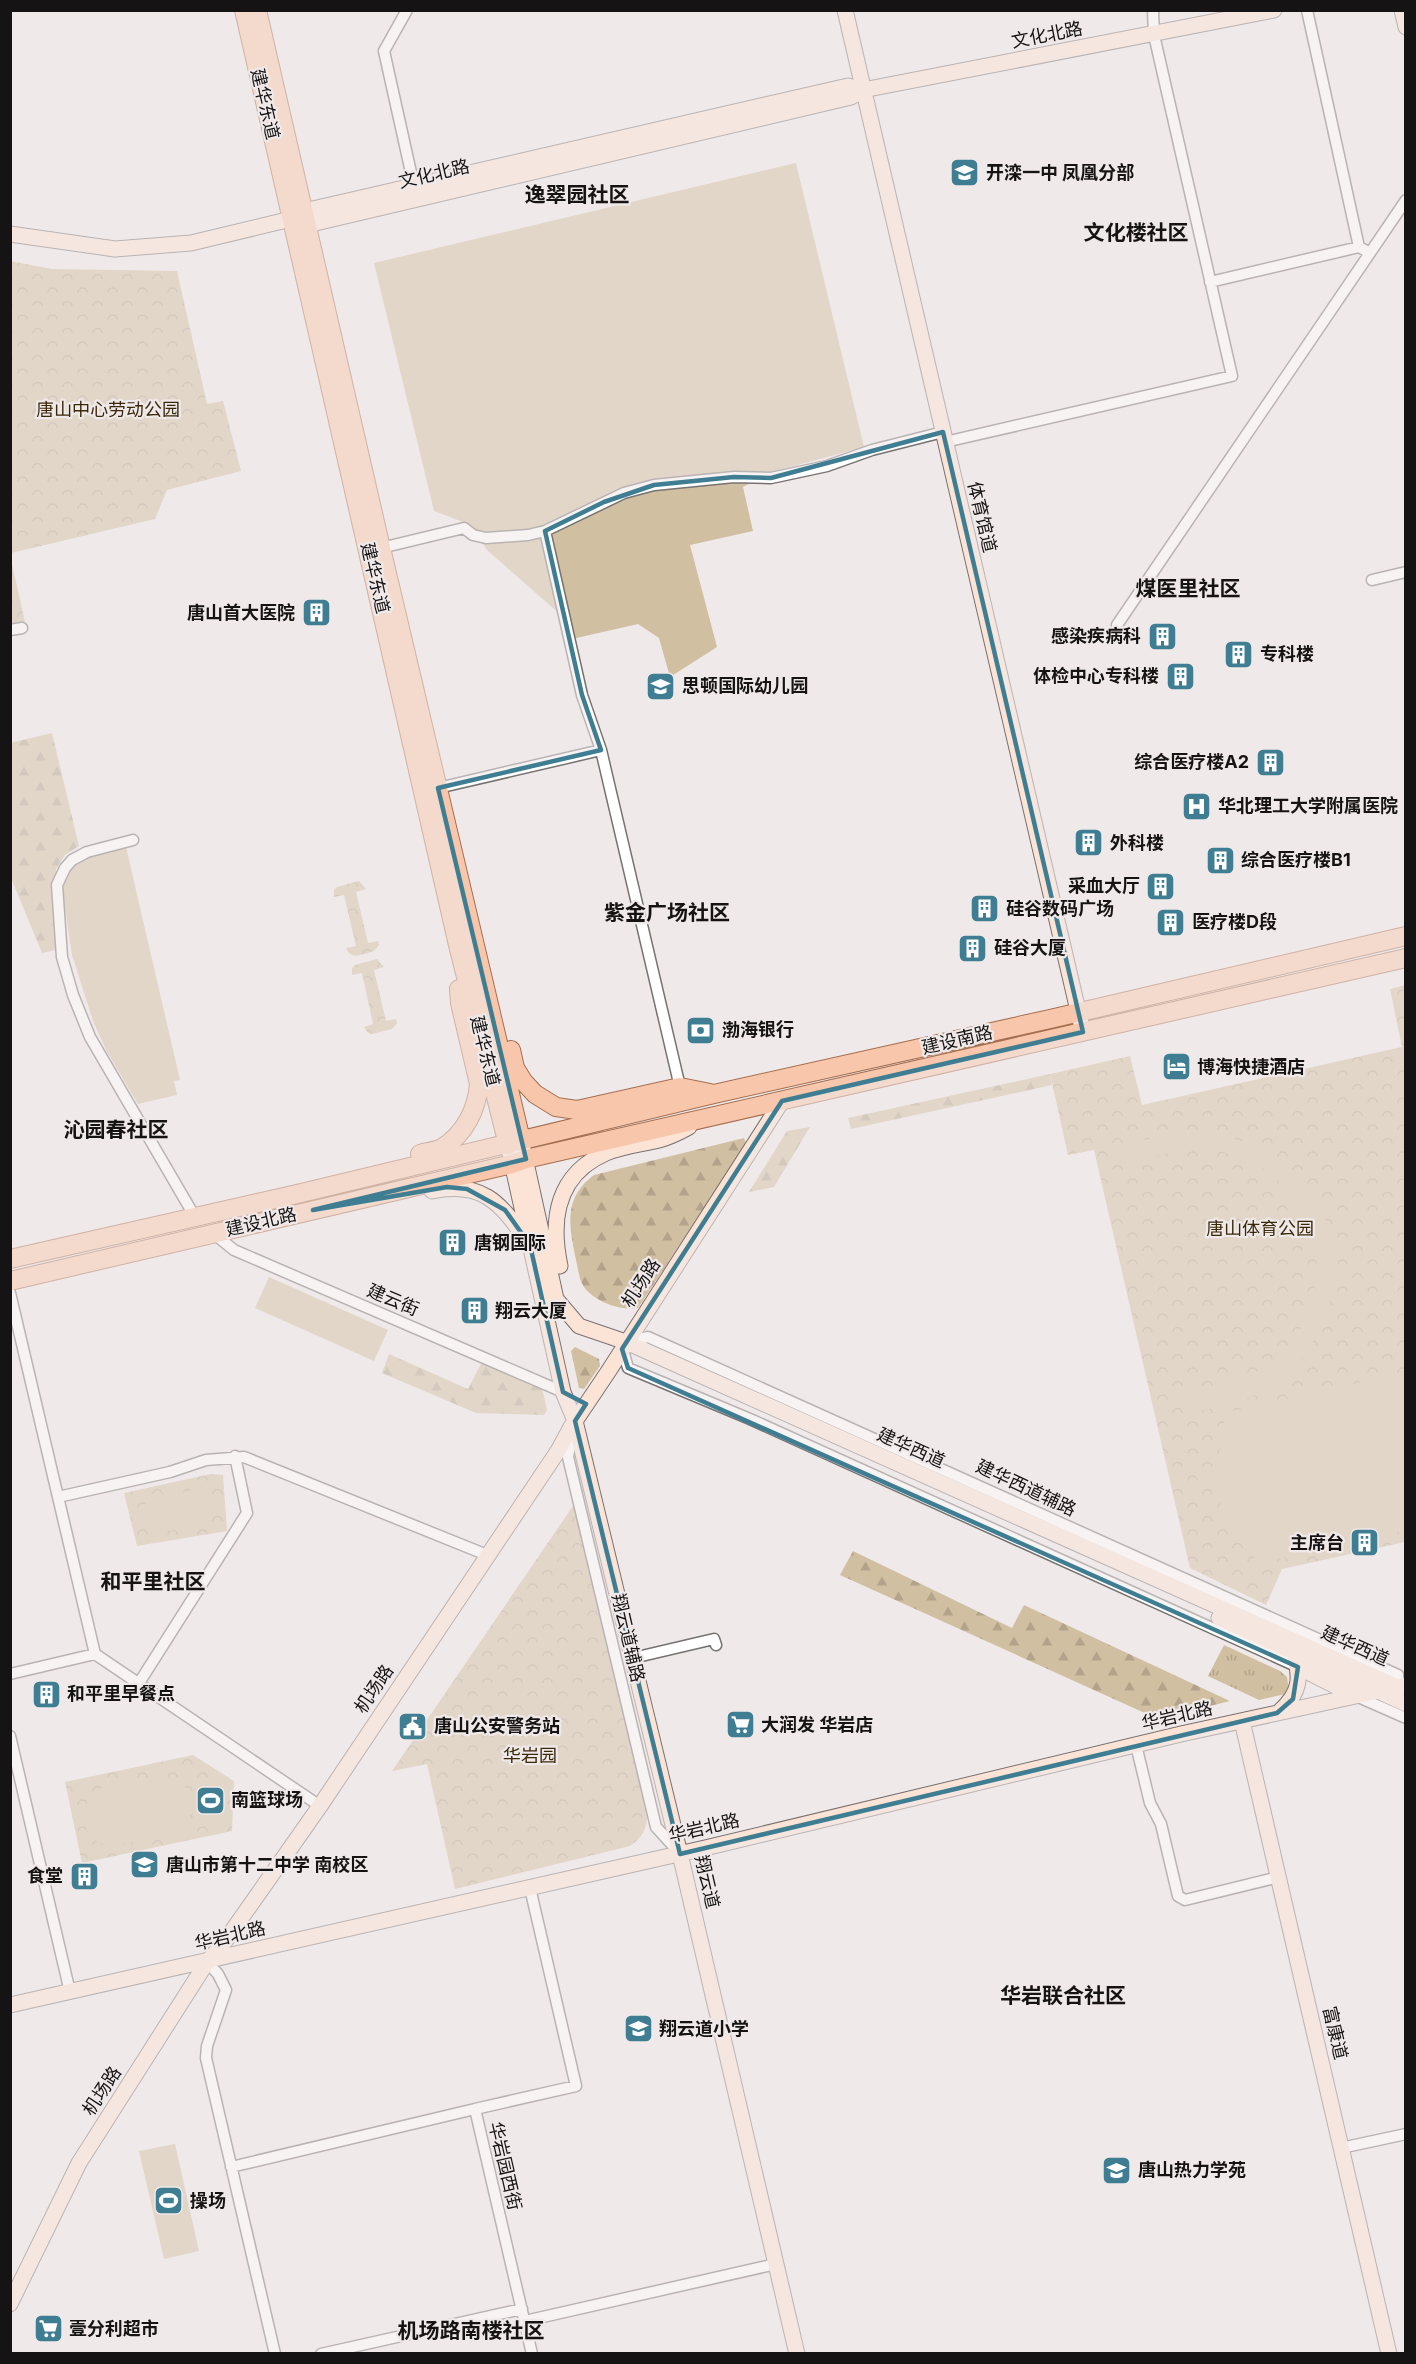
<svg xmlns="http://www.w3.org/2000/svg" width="1416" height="2364" font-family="Inter,'Noto Sans SC',sans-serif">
<defs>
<pattern id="grass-tufts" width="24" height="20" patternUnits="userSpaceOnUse" patternTransform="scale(1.5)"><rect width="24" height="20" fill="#d0bfa1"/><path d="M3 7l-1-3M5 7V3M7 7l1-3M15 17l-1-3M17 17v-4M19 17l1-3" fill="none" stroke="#b2a38a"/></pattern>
<pattern id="forest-firs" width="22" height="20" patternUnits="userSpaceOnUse" patternTransform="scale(1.5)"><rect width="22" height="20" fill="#d0bfa1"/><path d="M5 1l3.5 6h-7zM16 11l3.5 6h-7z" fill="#b2a38a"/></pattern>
<pattern id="park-crowns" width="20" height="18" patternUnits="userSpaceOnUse" patternTransform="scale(1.5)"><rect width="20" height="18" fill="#d0bfa1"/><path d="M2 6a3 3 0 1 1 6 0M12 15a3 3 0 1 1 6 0" fill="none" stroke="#b2a38a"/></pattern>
</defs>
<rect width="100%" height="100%" fill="#f0e9e9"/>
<path fill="url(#grass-tufts)" d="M1224,1645L1280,1671L1287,1677L1289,1691L1285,1694L1259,1700L1208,1676Z"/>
<path fill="url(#forest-firs)" d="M52,733L79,846L65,855L56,869L60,949L42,953L11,878L10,743Z
M1050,1074L1052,1085L851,1129L848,1118Z
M810,1127L774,1187L749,1192L787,1131Z
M744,1138L746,1144L638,1308C621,1311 595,1302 584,1287C579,1280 578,1268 576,1260C569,1226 563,1198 594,1175Z
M575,1347L599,1359L600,1366L584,1389L579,1388L571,1351Z
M389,1354L468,1389L482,1362L542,1388L547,1410L544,1415L476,1413L382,1373Z
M853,1551L1012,1628L1024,1605L1230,1701L1158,1719L840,1575Z"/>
<path fill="url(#park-crowns)" d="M10,261L52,269L177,271L207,404L223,401L241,471L167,490L155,519L11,553Z
M10,555L27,631L11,635H10Z
M359,881L366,889L356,892L368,943L378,941L379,945L374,951C363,954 351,961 346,948L356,946L344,895L334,897V890L337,887Z
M377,959L384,967L374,970L386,1021L396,1019L397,1023L392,1029L372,1034L368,1033L364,1027L373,1024L362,973L352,975V968L355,965Z
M1405,985V1542L1282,1569L1266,1605L1190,1568L1094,1150L1068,1155L1050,1074L1130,1056L1142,1105L1402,1047L1390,989Z
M211,1474L223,1475L227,1531L137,1546L124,1493Z
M577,1500L647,1808C648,1825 645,1836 630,1846L455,1889L427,1764L392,1771Z
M193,1755L234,1781L232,1831L82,1863L65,1782Z"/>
<path fill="#d0bfa1" d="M796,163L864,447L768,473L743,487L753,531L690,545L717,647L670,677L659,638L638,624L572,639L570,623L487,550L471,525L434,511L374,263Z
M126,847L180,1080L174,1081L177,1095L138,1104L106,1050L93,1021L72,955L62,889L66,871L82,859Z
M1191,1133C1227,1134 1263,1144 1291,1168C1297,1173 1301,1180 1305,1186C1317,1201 1328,1219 1332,1238C1342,1295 1318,1358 1268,1388C1244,1403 1214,1408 1186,1414L1182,1395C1210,1388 1239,1382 1264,1367C1346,1315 1329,1191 1240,1157C1204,1143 1164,1154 1128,1163L1123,1145L1165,1135Z
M269,1277L388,1330L374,1361L255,1308Z
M1396,1374H1405V1531L1255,1564L1250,1538L1228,1521L1215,1491L1216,1461L1226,1432L1222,1414Z
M194,1490L204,1492C214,1502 216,1516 203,1525L157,1533C146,1532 142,1524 141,1514L146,1501Z
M163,1776C195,1782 202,1815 175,1833L114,1846C80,1845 73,1804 102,1788Z
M217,1777L226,1819L203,1824L194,1782Z
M175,2144L199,2251L164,2259L139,2151Z"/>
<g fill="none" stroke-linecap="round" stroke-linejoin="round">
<defs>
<path id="street" d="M407,10L384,51L414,186
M1307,10L1359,247L1370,253
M1210,282L1359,247
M945,442L1232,376L1154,35L1153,10
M545,531L582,695L601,750L680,1087
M381,548L464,528L473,535L486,538L528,535L545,531L624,493L654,485L734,477L771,478L827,466L872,450L943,432
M1372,580L1406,572
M1117,625L1406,200
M10,630L22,628
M438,788L601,750
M133,840L87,852L72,860L65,868L57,885L62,957L73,995L90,1037L195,1217
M213,1233L234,1250L563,1392
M10,1293L95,1654
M626,1342L648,1337L1398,1675V1687
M623,1350L628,1368L750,1419L1298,1667
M573,1430L568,1457L656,1827L678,1851
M58,1497L170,1472L206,1460L244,1457L487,1555
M633,1658L714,1639L716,1645
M10,1674L95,1654L320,1806
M139,1683L247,1513L235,1456
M1356,1696L1406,1718
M10,1736L70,1992
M1136,1745L1150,1803L1161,1824L1178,1896L1185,1900L1279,1877
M530,1888L576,2086L475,2109L532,2354
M207,1962L218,1974L226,1990L207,2046L206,2058L275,2354
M1341,2148L1406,2134
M231,2167L475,2109
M525,2321L776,2264
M321,2354L522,2309"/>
<path id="secondary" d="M845,10L1083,1032
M1402,10L1406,27
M294,217L304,211L848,86L863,90
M10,234L115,249L191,243L291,219L307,225L851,97L863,90L1274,10
M508,1145L563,1392L575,1421L680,1854L797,2354
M523,1149L556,1299L579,1326L626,1342L1400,1688
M432,1191C481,1181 499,1201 525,1238
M560,1266C550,1219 557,1174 606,1153C622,1146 642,1144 659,1140C670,1137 680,1132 689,1127
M1219,1618L1406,1704
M1298,1667L1355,1696
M1280,1711C1301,1692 1301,1678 1294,1652
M1242,1721L1389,2354
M10,2005L705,1848L1181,1734L1406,1685
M10,2304L79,2163L207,1962L223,1944L320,1806L558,1451L571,1427L608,1372L782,1101"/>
<path id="primary" d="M244,10L458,945L508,1145
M257,10L381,548L521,1140
M511,1050L515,1068L523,1081L535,1094L556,1107L577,1110L680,1087L710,1093
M420,1154C427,1152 436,1151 442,1148C465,1134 477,1109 479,1084L460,1003L459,989
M10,1259L297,1194L714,1094L1050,1019L1406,936
M10,1281L512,1164L526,1159L1406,958"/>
</defs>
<use href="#street" stroke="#777272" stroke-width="13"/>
<use href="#secondary" stroke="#777272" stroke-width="17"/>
<use href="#primary" stroke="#a56f51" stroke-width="20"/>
<use href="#street" stroke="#fff" stroke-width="10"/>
<use href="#secondary" stroke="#fbe3d5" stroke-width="15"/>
<use href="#primary" stroke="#f8c7ab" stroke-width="18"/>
</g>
<path d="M0 0H1416V2364H0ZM943,432L1083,1032L782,1101L622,1349L628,1368L1298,1667L1293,1699L1277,1713L680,1854L575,1421L586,1404L563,1392L530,1245L505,1210L467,1189L447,1187L313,1210L526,1159L438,788L601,750L582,695L545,531L604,502L654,485L734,477L771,478Z" fill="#f0e9e9" fill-opacity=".55" fill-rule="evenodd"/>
<path fill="none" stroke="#3f7e92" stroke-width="4.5" stroke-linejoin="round" d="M943,432L1083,1032L782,1101L622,1349L628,1368L1298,1667L1293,1699L1277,1713L680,1854L575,1421L586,1404L563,1392L530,1245L505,1210L467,1189L447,1187L313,1210L526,1159L438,788L601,750L582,695L545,531L604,502L654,485L734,477L771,478Z"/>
<defs>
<symbol id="school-square" viewBox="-11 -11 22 22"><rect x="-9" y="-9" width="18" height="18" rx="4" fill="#3f7e92" stroke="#f0e9e9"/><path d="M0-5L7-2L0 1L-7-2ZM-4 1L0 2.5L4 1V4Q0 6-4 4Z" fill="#fff"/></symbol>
<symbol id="building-square" viewBox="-11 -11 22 22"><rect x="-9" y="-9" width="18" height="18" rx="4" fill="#3f7e92" stroke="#f0e9e9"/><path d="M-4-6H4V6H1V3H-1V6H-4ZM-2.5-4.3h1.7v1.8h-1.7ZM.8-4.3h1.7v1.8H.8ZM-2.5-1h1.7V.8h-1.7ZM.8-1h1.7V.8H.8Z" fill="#fff"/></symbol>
<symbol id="hospital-square" viewBox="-11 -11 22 22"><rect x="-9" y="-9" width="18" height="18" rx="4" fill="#3f7e92" stroke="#f0e9e9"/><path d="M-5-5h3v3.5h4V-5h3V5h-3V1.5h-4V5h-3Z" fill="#fff"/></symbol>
<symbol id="bank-square" viewBox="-11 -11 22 22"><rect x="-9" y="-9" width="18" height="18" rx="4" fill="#3f7e92" stroke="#f0e9e9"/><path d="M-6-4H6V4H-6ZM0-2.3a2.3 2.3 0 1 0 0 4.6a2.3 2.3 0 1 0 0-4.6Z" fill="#fff"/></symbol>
<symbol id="hotel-square" viewBox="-11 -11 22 22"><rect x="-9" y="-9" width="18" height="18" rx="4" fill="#3f7e92" stroke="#f0e9e9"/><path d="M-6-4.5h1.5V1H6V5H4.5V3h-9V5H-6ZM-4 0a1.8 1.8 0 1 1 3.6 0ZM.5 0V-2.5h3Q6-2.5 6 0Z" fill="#fff"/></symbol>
<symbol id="supermarket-square" viewBox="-11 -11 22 22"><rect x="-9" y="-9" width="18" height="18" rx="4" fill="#3f7e92" stroke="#f0e9e9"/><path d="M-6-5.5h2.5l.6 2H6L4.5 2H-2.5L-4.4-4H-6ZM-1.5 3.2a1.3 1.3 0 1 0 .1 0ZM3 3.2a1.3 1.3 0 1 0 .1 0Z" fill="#fff"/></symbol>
<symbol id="civic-square" viewBox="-11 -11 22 22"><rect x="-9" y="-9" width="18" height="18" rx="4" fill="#3f7e92" stroke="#f0e9e9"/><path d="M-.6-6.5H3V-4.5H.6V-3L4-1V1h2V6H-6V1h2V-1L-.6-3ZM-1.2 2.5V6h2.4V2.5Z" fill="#fff"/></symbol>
<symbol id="stadium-square" viewBox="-11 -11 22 22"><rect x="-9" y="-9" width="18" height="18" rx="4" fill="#3f7e92" stroke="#f0e9e9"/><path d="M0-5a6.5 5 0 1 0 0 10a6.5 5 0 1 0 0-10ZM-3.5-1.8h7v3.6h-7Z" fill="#fff"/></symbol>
<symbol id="university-square" viewBox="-11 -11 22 22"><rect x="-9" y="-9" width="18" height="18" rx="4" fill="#3f7e92" stroke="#f0e9e9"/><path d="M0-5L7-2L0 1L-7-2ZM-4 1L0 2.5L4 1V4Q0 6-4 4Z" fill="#fff"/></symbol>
</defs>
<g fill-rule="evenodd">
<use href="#school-square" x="948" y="156" width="33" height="33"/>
<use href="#building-square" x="300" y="596" width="33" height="33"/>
<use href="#building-square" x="1146" y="620" width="33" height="33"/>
<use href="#building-square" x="1222" y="638" width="33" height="33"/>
<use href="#building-square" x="1164" y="660" width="33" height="33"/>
<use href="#school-square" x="644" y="670" width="33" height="33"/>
<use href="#building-square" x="1254" y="746" width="33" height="33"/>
<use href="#hospital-square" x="1180" y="790" width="33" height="33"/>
<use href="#building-square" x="1072" y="826" width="33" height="33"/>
<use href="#building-square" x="1204" y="844" width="33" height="33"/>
<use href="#building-square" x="1144" y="870" width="33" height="33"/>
<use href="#building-square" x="968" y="892" width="33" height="33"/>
<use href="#building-square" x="1154" y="906" width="33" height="33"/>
<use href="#building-square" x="956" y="932" width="33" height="33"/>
<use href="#bank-square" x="684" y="1014" width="33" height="33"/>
<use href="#hotel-square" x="1160" y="1050" width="33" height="33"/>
<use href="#building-square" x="436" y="1226" width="33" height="33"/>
<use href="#building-square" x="458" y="1294" width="33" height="33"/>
<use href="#building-square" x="1348" y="1526" width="33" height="33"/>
<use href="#building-square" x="30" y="1678" width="33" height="33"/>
<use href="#supermarket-square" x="724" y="1708" width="33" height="33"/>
<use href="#civic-square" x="396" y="1710" width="33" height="33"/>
<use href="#stadium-square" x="194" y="1784" width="33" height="33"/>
<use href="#school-square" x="128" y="1848" width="33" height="33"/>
<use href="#building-square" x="68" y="1860" width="33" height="33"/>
<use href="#school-square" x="622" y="2012" width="33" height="33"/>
<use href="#university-square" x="1100" y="2154" width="33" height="33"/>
<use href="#stadium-square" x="152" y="2184" width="33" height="33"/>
<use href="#supermarket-square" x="32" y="2312" width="33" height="33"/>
</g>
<g text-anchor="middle" stroke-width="4.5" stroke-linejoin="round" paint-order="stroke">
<g font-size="18" fill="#151313" stroke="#f0e9e9">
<text transform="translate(1047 35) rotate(-11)" y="6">文化北路</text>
<text transform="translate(265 104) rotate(77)" y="6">建华东道</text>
<text transform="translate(434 174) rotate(-13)" y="6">文化北路</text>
<text transform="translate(982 517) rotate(77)" y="6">体育馆道</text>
<text transform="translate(375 578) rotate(77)" y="6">建华东道</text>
<text transform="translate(957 1040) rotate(-13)" y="6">建设南路</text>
<text transform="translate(485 1051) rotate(76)" y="6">建华东道</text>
<text transform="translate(261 1222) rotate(-13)" y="6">建设北路</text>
<text transform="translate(641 1283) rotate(-57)" y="6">机场路</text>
<text transform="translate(393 1300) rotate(23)" y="6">建云街</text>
<text transform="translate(911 1448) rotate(24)" y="6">建华西道</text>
<text transform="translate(1026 1488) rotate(25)" y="6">建华西道辅路</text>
<text transform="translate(628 1638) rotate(77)" y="6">翔云道辅路</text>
<text transform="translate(1355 1646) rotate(24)" y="6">建华西道</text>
<text transform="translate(374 1689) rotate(-56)" y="6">机场路</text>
<text transform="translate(1177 1716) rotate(-13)" y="6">华岩北路</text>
<text transform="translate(704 1828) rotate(-13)" y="6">华岩北路</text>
<text transform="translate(707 1882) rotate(77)" y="6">翔云道</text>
<text transform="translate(230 1936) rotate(-13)" y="6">华岩北路</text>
<text transform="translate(1335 2033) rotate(77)" y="6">富康道</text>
<text transform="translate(102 2091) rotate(-57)" y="6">机场路</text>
<text transform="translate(505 2166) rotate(77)" y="6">华岩园西街</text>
</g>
<g font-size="18" font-weight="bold" fill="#151313" stroke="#f0e9e9" text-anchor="start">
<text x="986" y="179">开滦一中 凤凰分部</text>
<text x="295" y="619" text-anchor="end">唐山首大医院</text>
<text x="1141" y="642" text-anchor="end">感染疾病科</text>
<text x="1260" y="660">专科楼</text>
<text x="1159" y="682" text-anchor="end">体检中心专科楼</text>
<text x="682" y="692">思顿国际幼儿园</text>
<text x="1249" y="768" text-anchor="end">综合医疗楼A2</text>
<text x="1218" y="812">华北理工大学附属医院</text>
<text x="1110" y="849">外科楼</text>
<text x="1241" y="866">综合医疗楼B1</text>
<text x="1140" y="892" text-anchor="end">采血大厅</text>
<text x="1006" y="915">硅谷数码广场</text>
<text x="1192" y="928">医疗楼D段</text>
<text x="994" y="954">硅谷大厦</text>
<text x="722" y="1036">渤海银行</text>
<text x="1197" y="1073">博海快捷酒店</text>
<text x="474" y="1249">唐钢国际</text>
<text x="495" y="1317">翔云大厦</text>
<text x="1344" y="1549" text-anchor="end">主席台</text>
<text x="67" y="1700">和平里早餐点</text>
<text x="761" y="1731">大润发 华岩店</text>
<text x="434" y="1732">唐山公安警务站</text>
<text x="231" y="1806">南篮球场</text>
<text x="166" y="1871">唐山市第十二中学 南校区</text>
<text x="63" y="1882" text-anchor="end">食堂</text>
<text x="659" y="2035">翔云道小学</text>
<text x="1138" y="2176">唐山热力学苑</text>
<text x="190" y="2207">操场</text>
<text x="69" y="2335">壹分利超市</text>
</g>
<g font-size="18" fill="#3a2909" stroke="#f0e9e9">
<text x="108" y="416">唐山中心劳动公园</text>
<text x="1260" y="1235">唐山体育公园</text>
<text x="530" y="1762">华岩园</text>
</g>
<g font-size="21" font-weight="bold" fill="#151313" stroke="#f0e9e9">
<text x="577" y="202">逸翠园社区</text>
<text x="1136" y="240">文化楼社区</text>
<text x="1188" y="596">煤医里社区</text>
<text x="667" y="920">紫金广场社区</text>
<text x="116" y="1137">沁园春社区</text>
<text x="153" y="1589">和平里社区</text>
<text x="1063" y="2003">华岩联合社区</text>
<text x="471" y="2338">机场路南楼社区</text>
</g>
</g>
<rect width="1416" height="2364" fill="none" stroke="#151313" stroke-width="24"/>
</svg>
